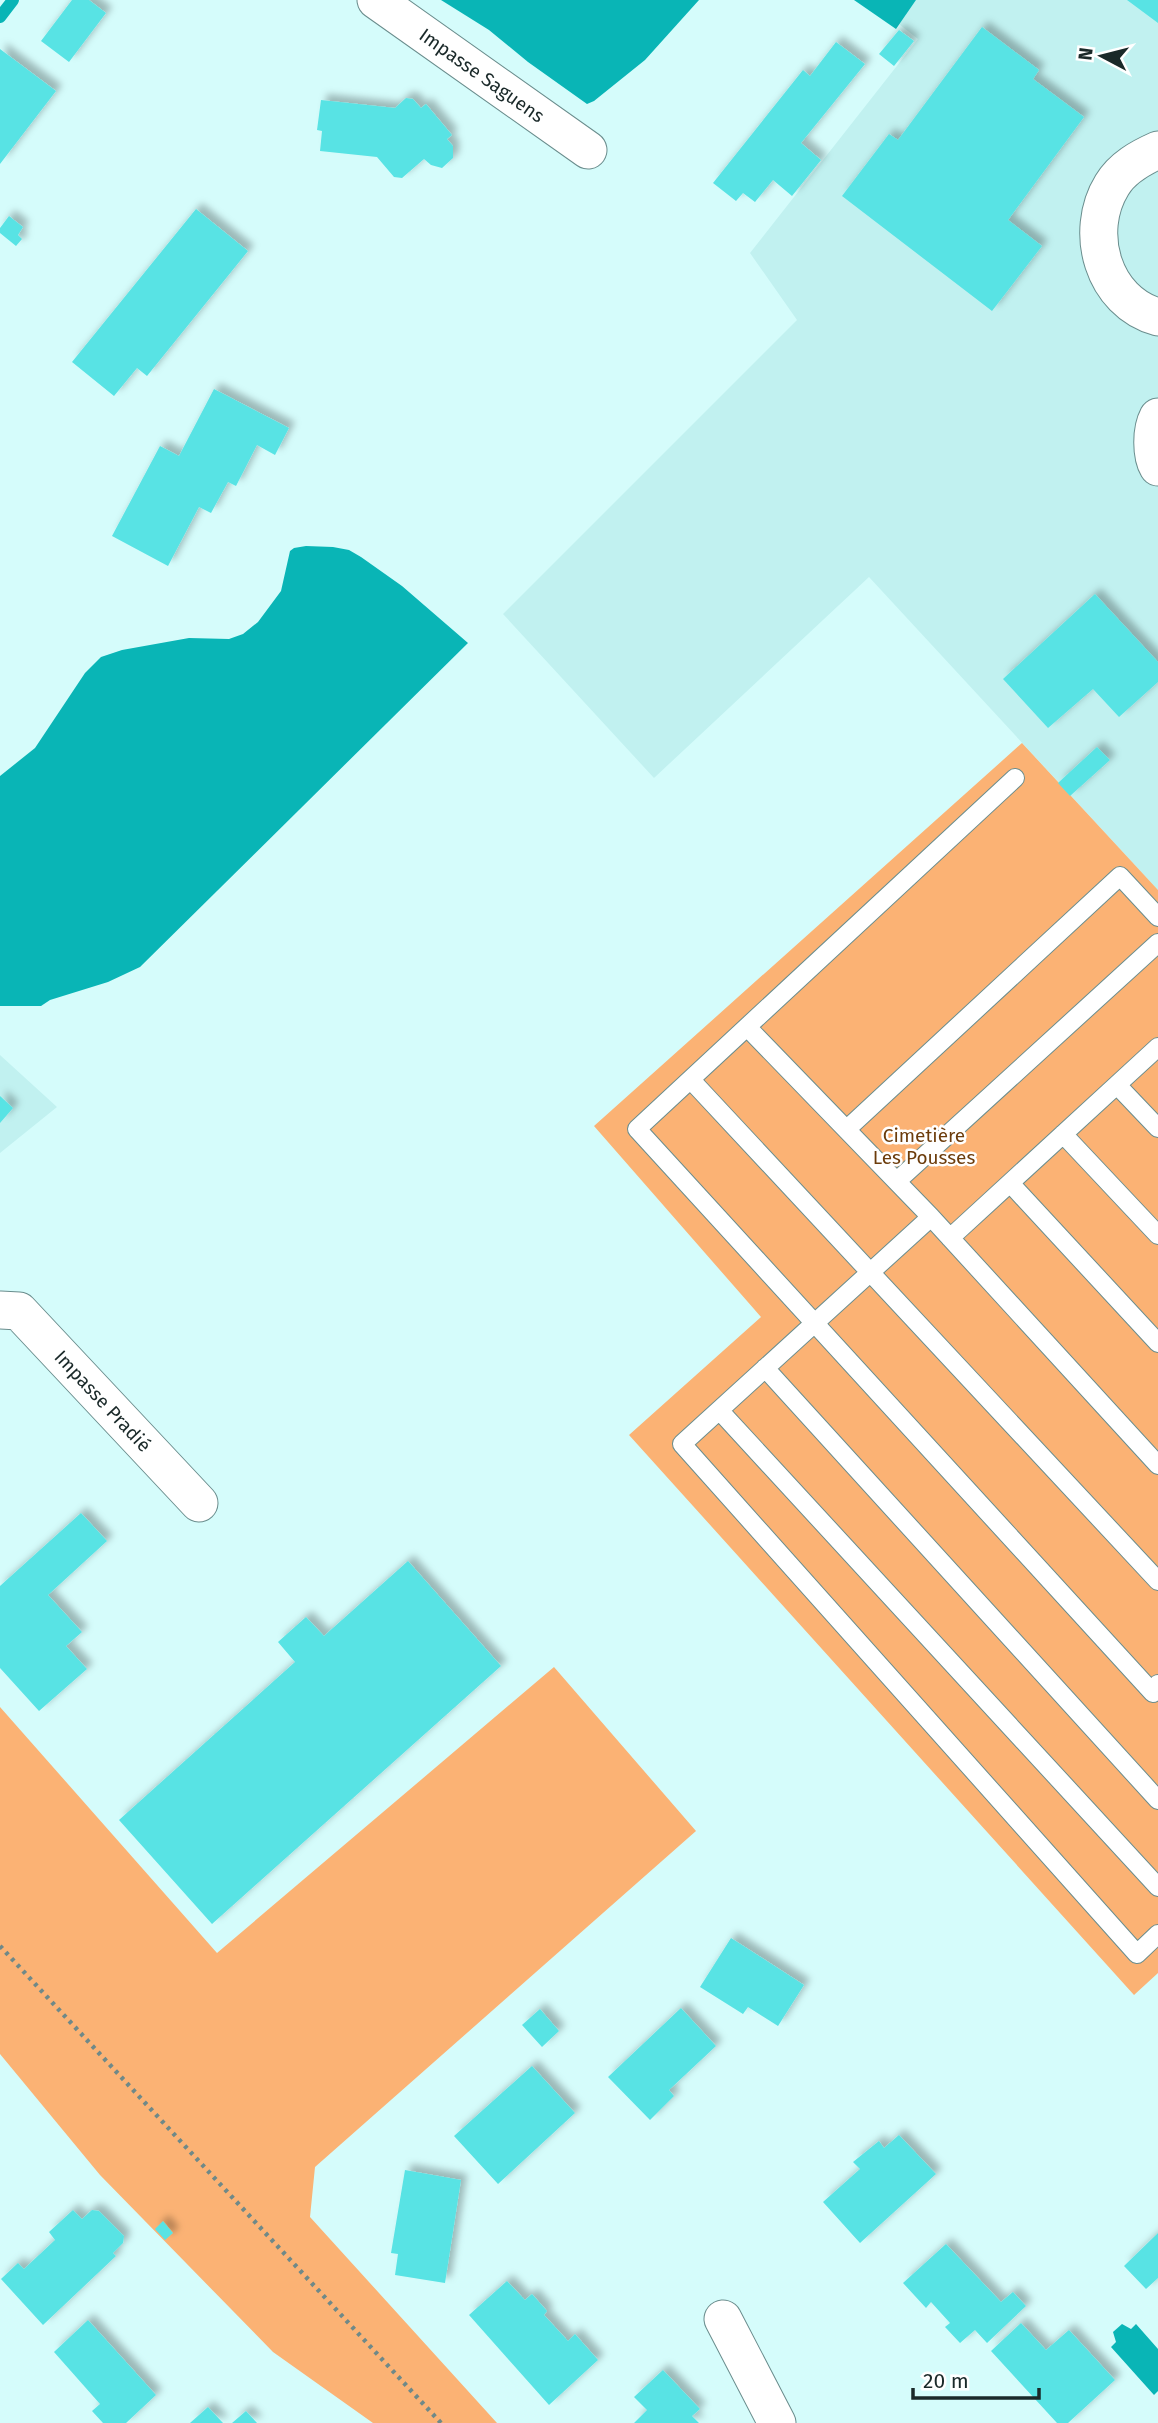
<svg xmlns="http://www.w3.org/2000/svg" width="1158" height="2423" font-family="'Fira Sans',sans-serif">
<defs>
<filter id="shadow"><feDropShadow dx="6" dy="-6" stdDeviation="3.5" flood-color="#0004"/></filter>
</defs>
<rect width="100%" height="100%" fill="#d5fcfb"/>
<path fill="#c1f1f0" d="M916,0H1158V890L869,577L654,778L503,614L797,320L750,253L918,39L899,24Z
M0,1055L57,1107L0,1153Z"/>
<path fill="#fbb274" d="M1022,743L1158,890V1973L1134,1995L629,1435L761,1317L594,1126Z
M554,1667L696,1831L315,2167L310,2217L497,2423H373L273,2352L100,2175L0,2054V1707L217,1953Z"/>
<path fill="#09b5b6" d="M441,0H699L645,60L594,101L587,104L528,62L489,30Z
M854,0H916L896,29Z
M306,546L333,547L349,550L361,557L402,586L468,643L140,967L108,982L50,1000L41,1006H0V776L35,748L85,673L101,657L122,650L189,638L229,639L243,634L258,622L281,591L290,551L294,548Z
M1122,2324L1131,2329L1136,2324L1158,2349V2391L1154,2395L1111,2347L1116,2342L1113,2332Z"/>
<g fill="none" stroke-linecap="round" stroke-linejoin="round">
<path stroke="#09b5b6" stroke-width="12" d="M0,17L13,0"/>
</g>
<path fill="#59e3e4" filter="url(#shadow)" d="M72,0H89L106,13L69,62L41,41Z
M1127,0H1158V23Z
M982,27L1039,70L1033,79L1084,117L1008,220L1042,246L992,311L842,196L889,134L898,140Z
M899,30L914,41L894,66L879,54Z
M836,42L865,64L801,143L821,160L792,196L773,180L755,202L743,193L736,201L713,183L803,70L810,76Z
M0,49L56,91L0,164Z
M406,98L413,99L421,108L426,104L452,135L447,139L453,146V158L442,168L431,165L424,159L402,178L394,177L377,157L320,151L322,131L317,130L321,100L395,108Z
M196,209L248,251L147,376L137,368L114,396L72,362Z
M9,216L23,227L18,235L22,239L16,246L0,233V228Z
M214,389L289,428L275,455L257,445L236,486L228,482L211,513L199,507L168,566L112,536L160,446L179,456Z
M1095,594L1158,662V682L1119,717L1093,689L1048,728L1003,679Z
M1097,747L1110,760L1070,796L1058,783Z
M0,1096L13,1108L0,1123Z
M81,1513L107,1541L48,1595L82,1632L66,1646L87,1669L39,1711L0,1668V1586Z
M408,1561L501,1666L212,1924L119,1820L295,1662L278,1642L306,1617L324,1636Z
M731,1938L804,1985L778,2026L748,2007L743,2014L700,1987Z
M681,2008L716,2046L669,2090L674,2096L650,2120L608,2077Z
M540,2009L559,2031L542,2047L522,2025Z
M532,2066L575,2113L498,2184L454,2136Z
M899,2135L936,2174L860,2243L823,2202L860,2169L853,2162L879,2141L884,2148Z
M405,2170L461,2180L445,2283L395,2275L398,2254L391,2253Z
M73,2210L82,2219L92,2210L99,2211L124,2236L123,2243L113,2253L116,2256L43,2325L1,2279L18,2263L24,2269L55,2240L49,2232Z
M163,2221L173,2233L165,2240L155,2229Z
M1158,2233V2278L1146,2289L1124,2266Z
M946,2244L1001,2302L1013,2292L1026,2306L987,2343L975,2330L960,2343L945,2327L950,2323L931,2302L926,2308L903,2283Z
M507,2281L525,2300L532,2294L547,2311L544,2315L568,2341L575,2334L598,2360L549,2405L469,2315Z
M88,2320L156,2395L126,2423H103L92,2411L100,2404L54,2352Z
M1021,2323L1046,2350L1069,2330L1115,2380L1068,2423H1057L991,2351Z
M663,2370L700,2409L692,2416L699,2423H634L647,2410L634,2397Z
M208,2407L223,2423H190Z
M246,2411L257,2423H232Z"/>
<g fill="none" stroke-linecap="round" stroke-linejoin="round">
<defs>
<path id="service" d="M1015,778L637,1129L1153,1693L1158,1684
M747,1027L931,1217L1158,1465
M691,1080L1158,1581
M1117,1085L1158,1128
M847,1129L1120,876L1158,917
M1063,1134L1158,1235
M897,1181L1158,943
M1010,1183L1158,1343
M931,1217L682,1444L1137,1954L1158,1934
M950,1238L1158,1047
M765,1368L1158,1800
M719,1410L1158,1887"/>
<g id="minor">
<path id="s1" d="M376,0L588,150"/>
<path d="M1158,150C1140,158 1122,168 1112,185C1083,232 1103,302 1158,317"/>
<path d="M1158,417C1151,430 1151,455 1158,467"/>
<path id="s2" d="M0,1310L19,1311L199,1503"/>
<path d="M723,2319L777,2423"/>
</g>
</defs>
<use href="#service" stroke="#6a8d8d" stroke-width="20"/>
<use href="#minor" stroke="#6a8d8d" stroke-width="39"/>
<path stroke="#6f8988" stroke-width="4.5" stroke-dasharray="3.5 5" stroke-linecap="butt" d="M0,1946L441,2423"/>
<use href="#service" stroke="#fff" stroke-width="18"/>
<use href="#minor" stroke="#fff" stroke-width="37"/>
</g>
<g text-anchor="middle" stroke-width="5" stroke-linejoin="round" paint-order="stroke">
<g font-size="19" fill="#1a2929" stroke="#fff">
<text dy="7" stroke="none"><textPath href="#s1" startOffset="130">Impasse Saguens</textPath></text>
<text dy="7" stroke="none"><textPath href="#s2" startOffset="142">Impasse Pradié</textPath></text>
</g>
<g font-size="19" fill="#6c3c0b" stroke="#fff">
<text x="924" y="1142">Cimetière<tspan x="924" dy="22">Les Pousses</tspan></text>
</g>
</g>
<g transform="translate(1102 56) rotate(277)" stroke="#ffffff" stroke-width="5" paint-order="stroke">
<path d="M0-5L12 26L0 18L-12 26Z" fill="#1a2929"/>
<text y="-10" font-size="19" font-weight="bold" text-anchor="middle" fill="#1a2929">N</text>
</g>
<path d="M913 2388v10h126v-10" fill="none" stroke="#1a2929" stroke-width="3.5"/>
<text x="923" y="2388" font-size="21" fill="#1a2929" stroke="#ffffff" stroke-width="5" paint-order="stroke">20 m</text>
</svg>
